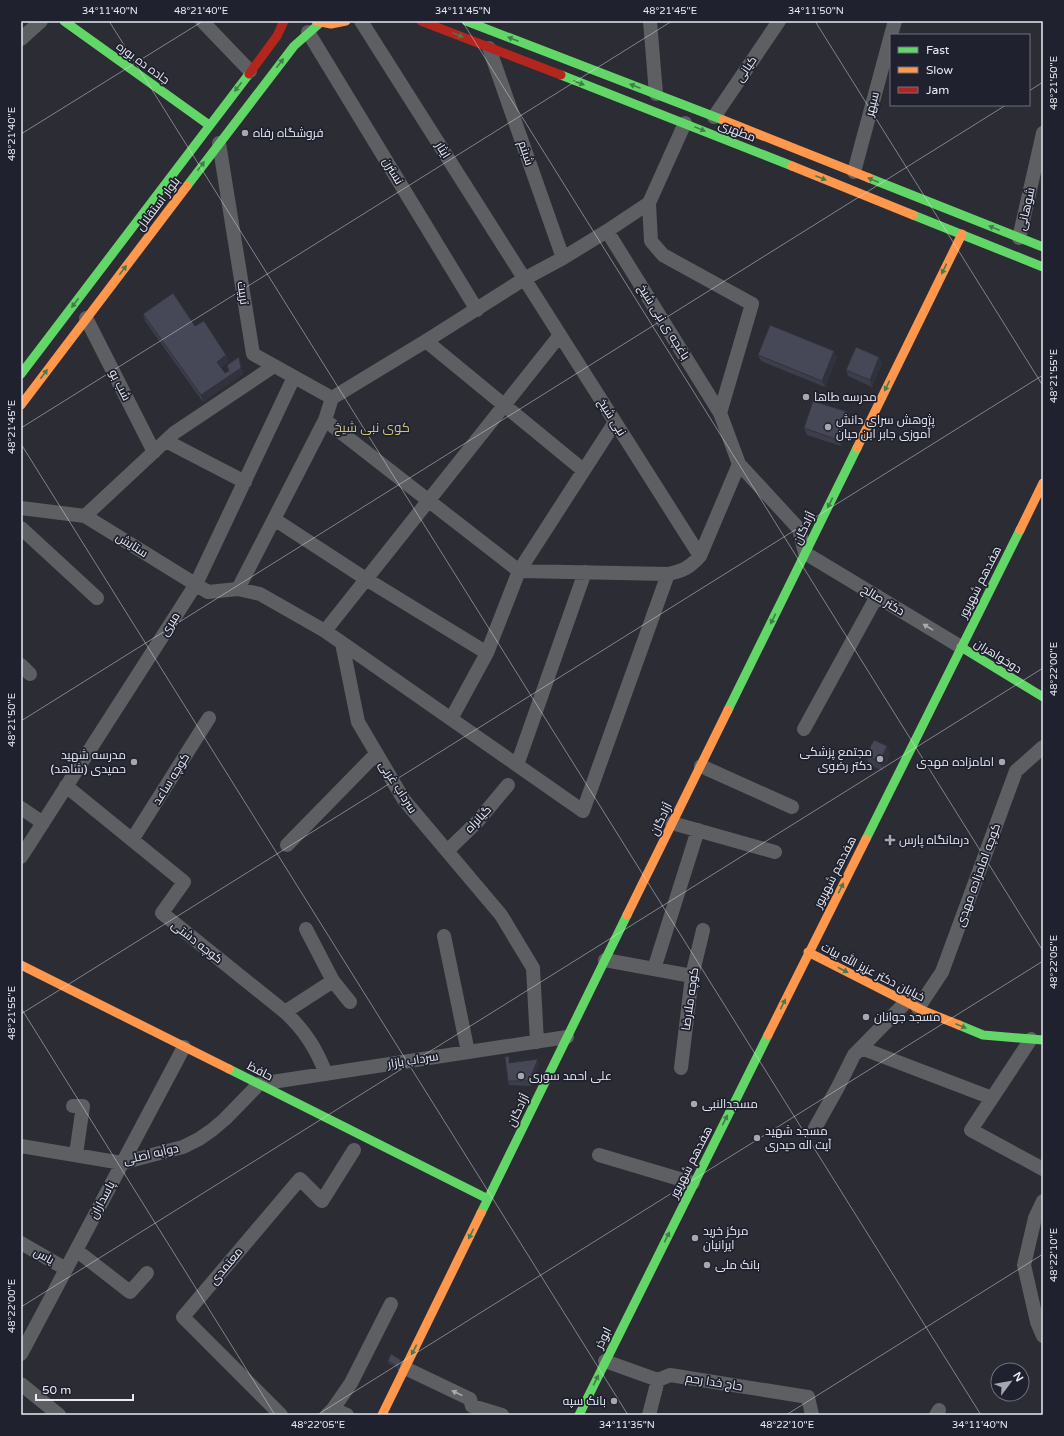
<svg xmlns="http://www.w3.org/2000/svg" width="1064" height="1436" font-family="'Varela Round',Cairo,sans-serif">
<rect width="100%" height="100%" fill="#2c2d34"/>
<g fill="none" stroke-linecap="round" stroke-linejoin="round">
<path stroke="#5d5f62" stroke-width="14" d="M202,21L250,71
M361,21L700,556
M650,21L656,94
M308,32L477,310
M891,35L895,21
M21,39L41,21
M489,48L563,258
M714,117L779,21
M219,143L253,354L332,398
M854,172L891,35
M649,203L651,241L663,255L752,304L720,413L739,464L799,529L805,553L961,647
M607,231L720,413
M1019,238L1043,133
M86,318L154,452
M426,341L583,470
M332,398L426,341L524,279L563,258L607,231L649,203L685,123
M325,420L519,571L668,574C683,571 689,568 700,556L739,464
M166,441L245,482
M21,508L85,516L208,592L238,589L260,594L325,631L583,811L668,574
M85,516L174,433L274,366
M274,519L366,579L487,653
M21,528L97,598
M238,589L325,420L332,398
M325,631L560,335
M342,643L358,722L404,800L501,915L533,968L537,1042
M21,665L30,674
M451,719L487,653L519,571L615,422
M804,729L877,596
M517,765L585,572
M701,766L792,807
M66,786L184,882L162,913L285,1012C305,1031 316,1048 326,1074
M21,808L43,823
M672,823L775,852
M132,840L209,718
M287,845L376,754
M447,851L477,822L508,785
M21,857L196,584L294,377
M306,929L333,981L350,1002
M444,936L468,1052
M605,960L692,976
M654,969L698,830
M918,1008L942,972L1016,771L1043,747
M285,1012L333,981
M1031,1039L971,1130L1043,1169
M861,1048L992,1098
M681,1068L692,976L703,930
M73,1106H83L76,1154
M815,1128L838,1087L854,1055L906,1002
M21,1146L122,1163L167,1151L183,1147L199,1139L212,1130L225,1119L259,1084L567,1037
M599,1155L693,1183
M1043,1201L1035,1218L1024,1265L1037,1322L1043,1336
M21,1243L66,1269
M76,1250L130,1292L147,1273
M21,1354L184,1047
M605,1361L658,1380L670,1375L808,1397L812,1415
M405,1368L470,1399L472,1406L502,1415
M21,1384L59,1415
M333,1409L351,1383L391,1304
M281,1415L183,1317L300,1179L322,1201L354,1150
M327,1415L333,1409L347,1415
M649,1415L658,1380
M936,1415L939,1410"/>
<path stroke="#63d668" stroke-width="9" d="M64,21L209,125
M466,21L723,120
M561,75L792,166
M869,178L1043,247
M187,186L294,46L320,23
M913,215L1043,267
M21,374L249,74
M961,647L1043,697
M728,710L857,448
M866,839L1020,530
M959,1025L983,1035L1043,1040
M229,1069L488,1199
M481,1213L627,915
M579,1415L768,1035"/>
<path stroke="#ff974d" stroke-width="9" d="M316,21L331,24L346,21
M723,120L869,178
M792,166L913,215
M21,405L187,186
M857,448L962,234
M1020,530L1043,483
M627,915L728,710
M808,952L924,1011L959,1025
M21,965L229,1069
M768,1035L866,839
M382,1415L481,1213"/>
<path stroke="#b3261e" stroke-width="9" d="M421,21L561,75
M249,74L277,36L284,21"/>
</g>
<path fill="#3c3e4b" d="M143,314L195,326L226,355L229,361L221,368L225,373L229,371L227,365L241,363L243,374L203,402L145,321Z
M758,355L837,357L825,387L761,361Z
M879,357L882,363L872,387L848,376L846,370Z
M850,419L841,446L807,435L804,428Z
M887,746L890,755L883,771L869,764L866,755Z
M511,1061V1063L539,1064L531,1086L509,1085L508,1081Z
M388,1361L401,1362L399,1369L388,1363Z"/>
<path fill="#31323d" d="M834,351L837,357L825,387L822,381Z
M226,355L229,361L219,369L217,362Z
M239,357L241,363L243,374L203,402L201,395L241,368Z
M879,357L882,363L872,387L870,380Z
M848,412L850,419L841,446L838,440Z
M887,746L890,755L883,771L880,762Z
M538,1059L539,1064L531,1086L529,1081Z
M401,1360V1362L399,1369L398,1367Z"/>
<path fill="#464857" stroke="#31323d" d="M173,293L195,326L204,321L226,355L217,362L225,373L229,371L227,365L239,357L241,368L201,395L143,314Z
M770,325L834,351L822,381L758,355Z
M856,347L879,357L870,380L846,370Z
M813,401L848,412L838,440L804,428Z
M874,740L887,746L880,762L866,755Z
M509,1056V1063L538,1059L529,1081H508L505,1057Z
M391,1354L401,1360L398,1367L388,1361Z"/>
<defs><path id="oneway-solid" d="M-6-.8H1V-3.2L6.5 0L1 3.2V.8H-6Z"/></defs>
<g fill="#417c4b">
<use href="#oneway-solid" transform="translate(458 35) rotate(22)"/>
<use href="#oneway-solid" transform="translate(513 39) rotate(-159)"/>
<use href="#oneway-solid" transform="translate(280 63) rotate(-52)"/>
<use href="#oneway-solid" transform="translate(579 83) rotate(21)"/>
<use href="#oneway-solid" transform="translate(635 86) rotate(-159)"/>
<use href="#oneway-solid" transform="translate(238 87) rotate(128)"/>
<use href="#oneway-solid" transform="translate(700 129) rotate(22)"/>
<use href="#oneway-solid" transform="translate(201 166) rotate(-53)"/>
<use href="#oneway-solid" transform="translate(821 178) rotate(22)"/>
<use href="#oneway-solid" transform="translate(873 180) rotate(-158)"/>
<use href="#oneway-solid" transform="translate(994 228) rotate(-158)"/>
<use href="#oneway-solid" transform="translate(944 269) rotate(116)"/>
<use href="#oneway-solid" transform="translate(123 270) rotate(-53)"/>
<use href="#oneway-solid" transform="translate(75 303) rotate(127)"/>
<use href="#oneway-solid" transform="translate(44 374) rotate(-53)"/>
<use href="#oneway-solid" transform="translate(887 386) rotate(116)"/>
<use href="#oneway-solid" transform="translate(830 503) rotate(116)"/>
<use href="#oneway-solid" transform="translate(773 619) rotate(116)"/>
<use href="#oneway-solid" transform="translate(841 888) rotate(-63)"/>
<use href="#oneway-solid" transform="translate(843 970) rotate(27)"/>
<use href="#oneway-solid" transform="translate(783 1004) rotate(-64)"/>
<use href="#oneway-solid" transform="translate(961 1026) rotate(22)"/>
<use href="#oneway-solid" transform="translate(725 1120) rotate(-63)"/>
<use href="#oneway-solid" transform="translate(471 1234) rotate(116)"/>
<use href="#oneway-solid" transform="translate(667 1237) rotate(-64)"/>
<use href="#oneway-solid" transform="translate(414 1350) rotate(116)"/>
<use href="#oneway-solid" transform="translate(596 1380) rotate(-64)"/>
</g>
<g fill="#a9abb2">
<use href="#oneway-solid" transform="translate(928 627) rotate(-149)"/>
<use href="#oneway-solid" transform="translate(457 1393) rotate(-154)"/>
</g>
<path fill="none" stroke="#e8eaf3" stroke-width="1" stroke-opacity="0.45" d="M109,21L981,1415M462,21L1043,951M815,21L1043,386M1029,91L1043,82M21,134L203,21M21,428L672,21M21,444L628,1415M21,721L1006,105M21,1008L275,1415M21,1014L1043,375M21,1307L1043,668M317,1415L1043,961M786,1415L1043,1254"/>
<g fill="#a6a8b0" stroke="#1f212e" stroke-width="1.5">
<circle cx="245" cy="133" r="4"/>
<circle cx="806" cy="397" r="4"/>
<circle cx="828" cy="427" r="4"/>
<circle cx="880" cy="759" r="4"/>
<circle cx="134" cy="762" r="4"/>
<circle cx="1002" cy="762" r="4"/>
<path d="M888 834h4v4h4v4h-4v4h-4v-4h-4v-4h4z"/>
<circle cx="866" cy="1017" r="4"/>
<circle cx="521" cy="1076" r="4"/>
<circle cx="694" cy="1104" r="4"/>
<circle cx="757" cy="1138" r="4"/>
<circle cx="695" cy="1238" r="4"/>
<circle cx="707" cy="1265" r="4"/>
<circle cx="614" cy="1401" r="4"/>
</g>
<g text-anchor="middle" stroke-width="3.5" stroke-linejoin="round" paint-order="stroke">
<g font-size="12" fill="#e8eaf3" stroke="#1f212e">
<text transform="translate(143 63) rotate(36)" y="4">جاده ده بوره</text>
<text transform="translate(746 69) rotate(-56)" y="4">کیانی</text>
<text transform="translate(872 104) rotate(-75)" y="4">سپهر</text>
<text transform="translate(737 131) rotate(22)" y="4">مطهری</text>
<text transform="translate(443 150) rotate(58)" y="4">ایثار</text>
<text transform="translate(526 153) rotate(71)" y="4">شبنم</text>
<text transform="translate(393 171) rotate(59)" y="4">نسترن</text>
<text transform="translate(158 204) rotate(-53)" y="4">بلوار استقلال</text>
<text transform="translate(1026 209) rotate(-77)" y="4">شوهانی</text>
<text transform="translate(243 293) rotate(81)" y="4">تربیت</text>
<text transform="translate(664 322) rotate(58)" y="4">باغچه ی نبی شیخ</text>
<text transform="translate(120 385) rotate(63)" y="4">شب بو</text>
<text transform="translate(612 417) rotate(58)" y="4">نبی شیخ</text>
<text transform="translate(804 528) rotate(-64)" y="4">آزادگان</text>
<text transform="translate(132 545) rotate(32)" y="4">ستایش</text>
<text transform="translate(980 582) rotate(-63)" y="4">هفدهم شهریور</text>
<text transform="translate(883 600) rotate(31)" y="4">دکتر صالح</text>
<text transform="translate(170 624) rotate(-57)" y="4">میری</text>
<text transform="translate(998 656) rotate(32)" y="4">دوخواهران</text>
<text transform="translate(171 779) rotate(-58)" y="4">کوچه ساعد</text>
<text transform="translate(398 787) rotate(57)" y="4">سرداب غربی</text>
<text transform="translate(478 819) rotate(-47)" y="4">گیانراه</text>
<text transform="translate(661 819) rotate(-64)" y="4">آزادگان</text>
<text transform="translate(835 872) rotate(-63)" y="4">هفدهم شهریور</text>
<text transform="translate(978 875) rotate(-70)" y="4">کوچه امامزاده مهدی</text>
<text transform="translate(197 942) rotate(38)" y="4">کوچه دشتی</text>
<text transform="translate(873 972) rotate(27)" y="4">خیابان دکتر عزیز الله بیات</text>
<text transform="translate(690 999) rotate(-82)" y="4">کوچه ملارضا</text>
<text transform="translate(413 1060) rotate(-9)" y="4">سرداب بازار</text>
<text transform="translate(260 1071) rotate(27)" y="4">حافظ</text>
<text transform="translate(518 1110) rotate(-64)" y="4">آزادگان</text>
<text transform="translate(151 1154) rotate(-13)" y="4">دوآبه اصلی</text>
<text transform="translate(691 1162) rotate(-63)" y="4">هفدهم شهریور</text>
<text transform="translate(102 1200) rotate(-62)" y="4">پاسداران</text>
<text transform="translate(44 1256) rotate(29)" y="4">یاس</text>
<text transform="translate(226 1266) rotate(-50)" y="4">معتمدی</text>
<text transform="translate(603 1338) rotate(-64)" y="4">ابوذر</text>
<text transform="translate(714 1382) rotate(9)" y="4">حاج خدا رحم</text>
</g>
<g font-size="12" fill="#e8eaf3" stroke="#1f212e" text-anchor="start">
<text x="253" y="137">فروشگاه رفاه</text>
<text x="814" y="401">مدرسه طاها</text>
<text x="836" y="424">پژوهش سرای دانش<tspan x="836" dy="14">آموزی جابر ابن حیان</tspan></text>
<text x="872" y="756" text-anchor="end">مجتمع پزشکی<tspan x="872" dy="14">دکتر رضوی</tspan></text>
<text x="126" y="759" text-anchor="end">مدرسه شهید<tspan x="126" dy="14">حمیدی (شاهد)</tspan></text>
<text x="994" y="766" text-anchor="end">امامزاده مهدی</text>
<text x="899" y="844">درمانگاه پارس</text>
<text x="874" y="1021">مسجد جوانان</text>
<text x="529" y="1080">علی احمد سوری</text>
<text x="702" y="1108">مسجدالنبی</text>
<text x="765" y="1135">مسجد شهید<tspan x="765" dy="14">آیت اله حیدری</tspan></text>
<text x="703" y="1235">مرکز خرید<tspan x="703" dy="14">ایرانیان</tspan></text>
<text x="715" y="1269">بانک ملی</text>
<text x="606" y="1405" text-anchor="end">بانک سپه</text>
</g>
<g font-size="13" fill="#d0c476" stroke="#1f212e">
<text x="372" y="432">کوی نبی شیخ</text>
</g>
</g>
<rect width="1064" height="1436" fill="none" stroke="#1f212e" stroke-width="44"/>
<rect x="890" y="34" width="140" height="72" fill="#1f212e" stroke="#6f717d"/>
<rect x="898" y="47" width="20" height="6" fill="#63d668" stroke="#6f717d"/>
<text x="926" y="54" font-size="12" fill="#e8eaf3">Fast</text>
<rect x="898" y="67" width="20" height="6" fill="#ff974d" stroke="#6f717d"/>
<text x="926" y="74" font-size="12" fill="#e8eaf3">Slow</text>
<rect x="898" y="87" width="20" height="6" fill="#b3261e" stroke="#6f717d"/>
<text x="926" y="94" font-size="12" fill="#e8eaf3">Jam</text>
<g transform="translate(1010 1382) rotate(58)"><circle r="19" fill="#1f212e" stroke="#6f717d"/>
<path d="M0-3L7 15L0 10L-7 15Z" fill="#a6a8b0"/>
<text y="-6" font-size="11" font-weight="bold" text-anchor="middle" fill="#e8eaf3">N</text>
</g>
<path d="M36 1394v6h97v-6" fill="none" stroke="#e8eaf3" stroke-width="2"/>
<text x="42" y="1394" font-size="12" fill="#e8eaf3" stroke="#1f212e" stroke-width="3" paint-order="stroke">50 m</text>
<rect x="22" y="22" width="1020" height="1392" fill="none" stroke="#e8eaf3" stroke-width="1.5"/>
<g font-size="10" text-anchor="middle" fill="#e8eaf3">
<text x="110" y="14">34°11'40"N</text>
<text x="201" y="14">48°21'40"E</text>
<text x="463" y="14">34°11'45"N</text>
<text x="670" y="14">48°21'45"E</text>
<text x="816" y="14">34°11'50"N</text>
<text transform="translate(1053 83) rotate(-90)" y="4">48°21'50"E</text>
<text transform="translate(11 134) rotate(-90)" y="4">48°21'40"E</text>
<text transform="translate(1053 376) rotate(-90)" y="4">48°21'55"E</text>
<text transform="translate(11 427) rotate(-90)" y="4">48°21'45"E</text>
<text transform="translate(1053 669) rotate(-90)" y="4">48°22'00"E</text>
<text transform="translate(11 720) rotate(-90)" y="4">48°21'50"E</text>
<text transform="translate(1053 962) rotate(-90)" y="4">48°22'05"E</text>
<text transform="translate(11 1013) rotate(-90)" y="4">48°21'55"E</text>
<text transform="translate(1053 1255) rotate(-90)" y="4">48°22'10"E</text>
<text transform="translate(11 1306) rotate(-90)" y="4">48°22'00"E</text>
<text x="318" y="1428">48°22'05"E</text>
<text x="627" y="1428">34°11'35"N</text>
<text x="787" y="1428">48°22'10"E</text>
<text x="980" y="1428">34°11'40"N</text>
</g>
</svg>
